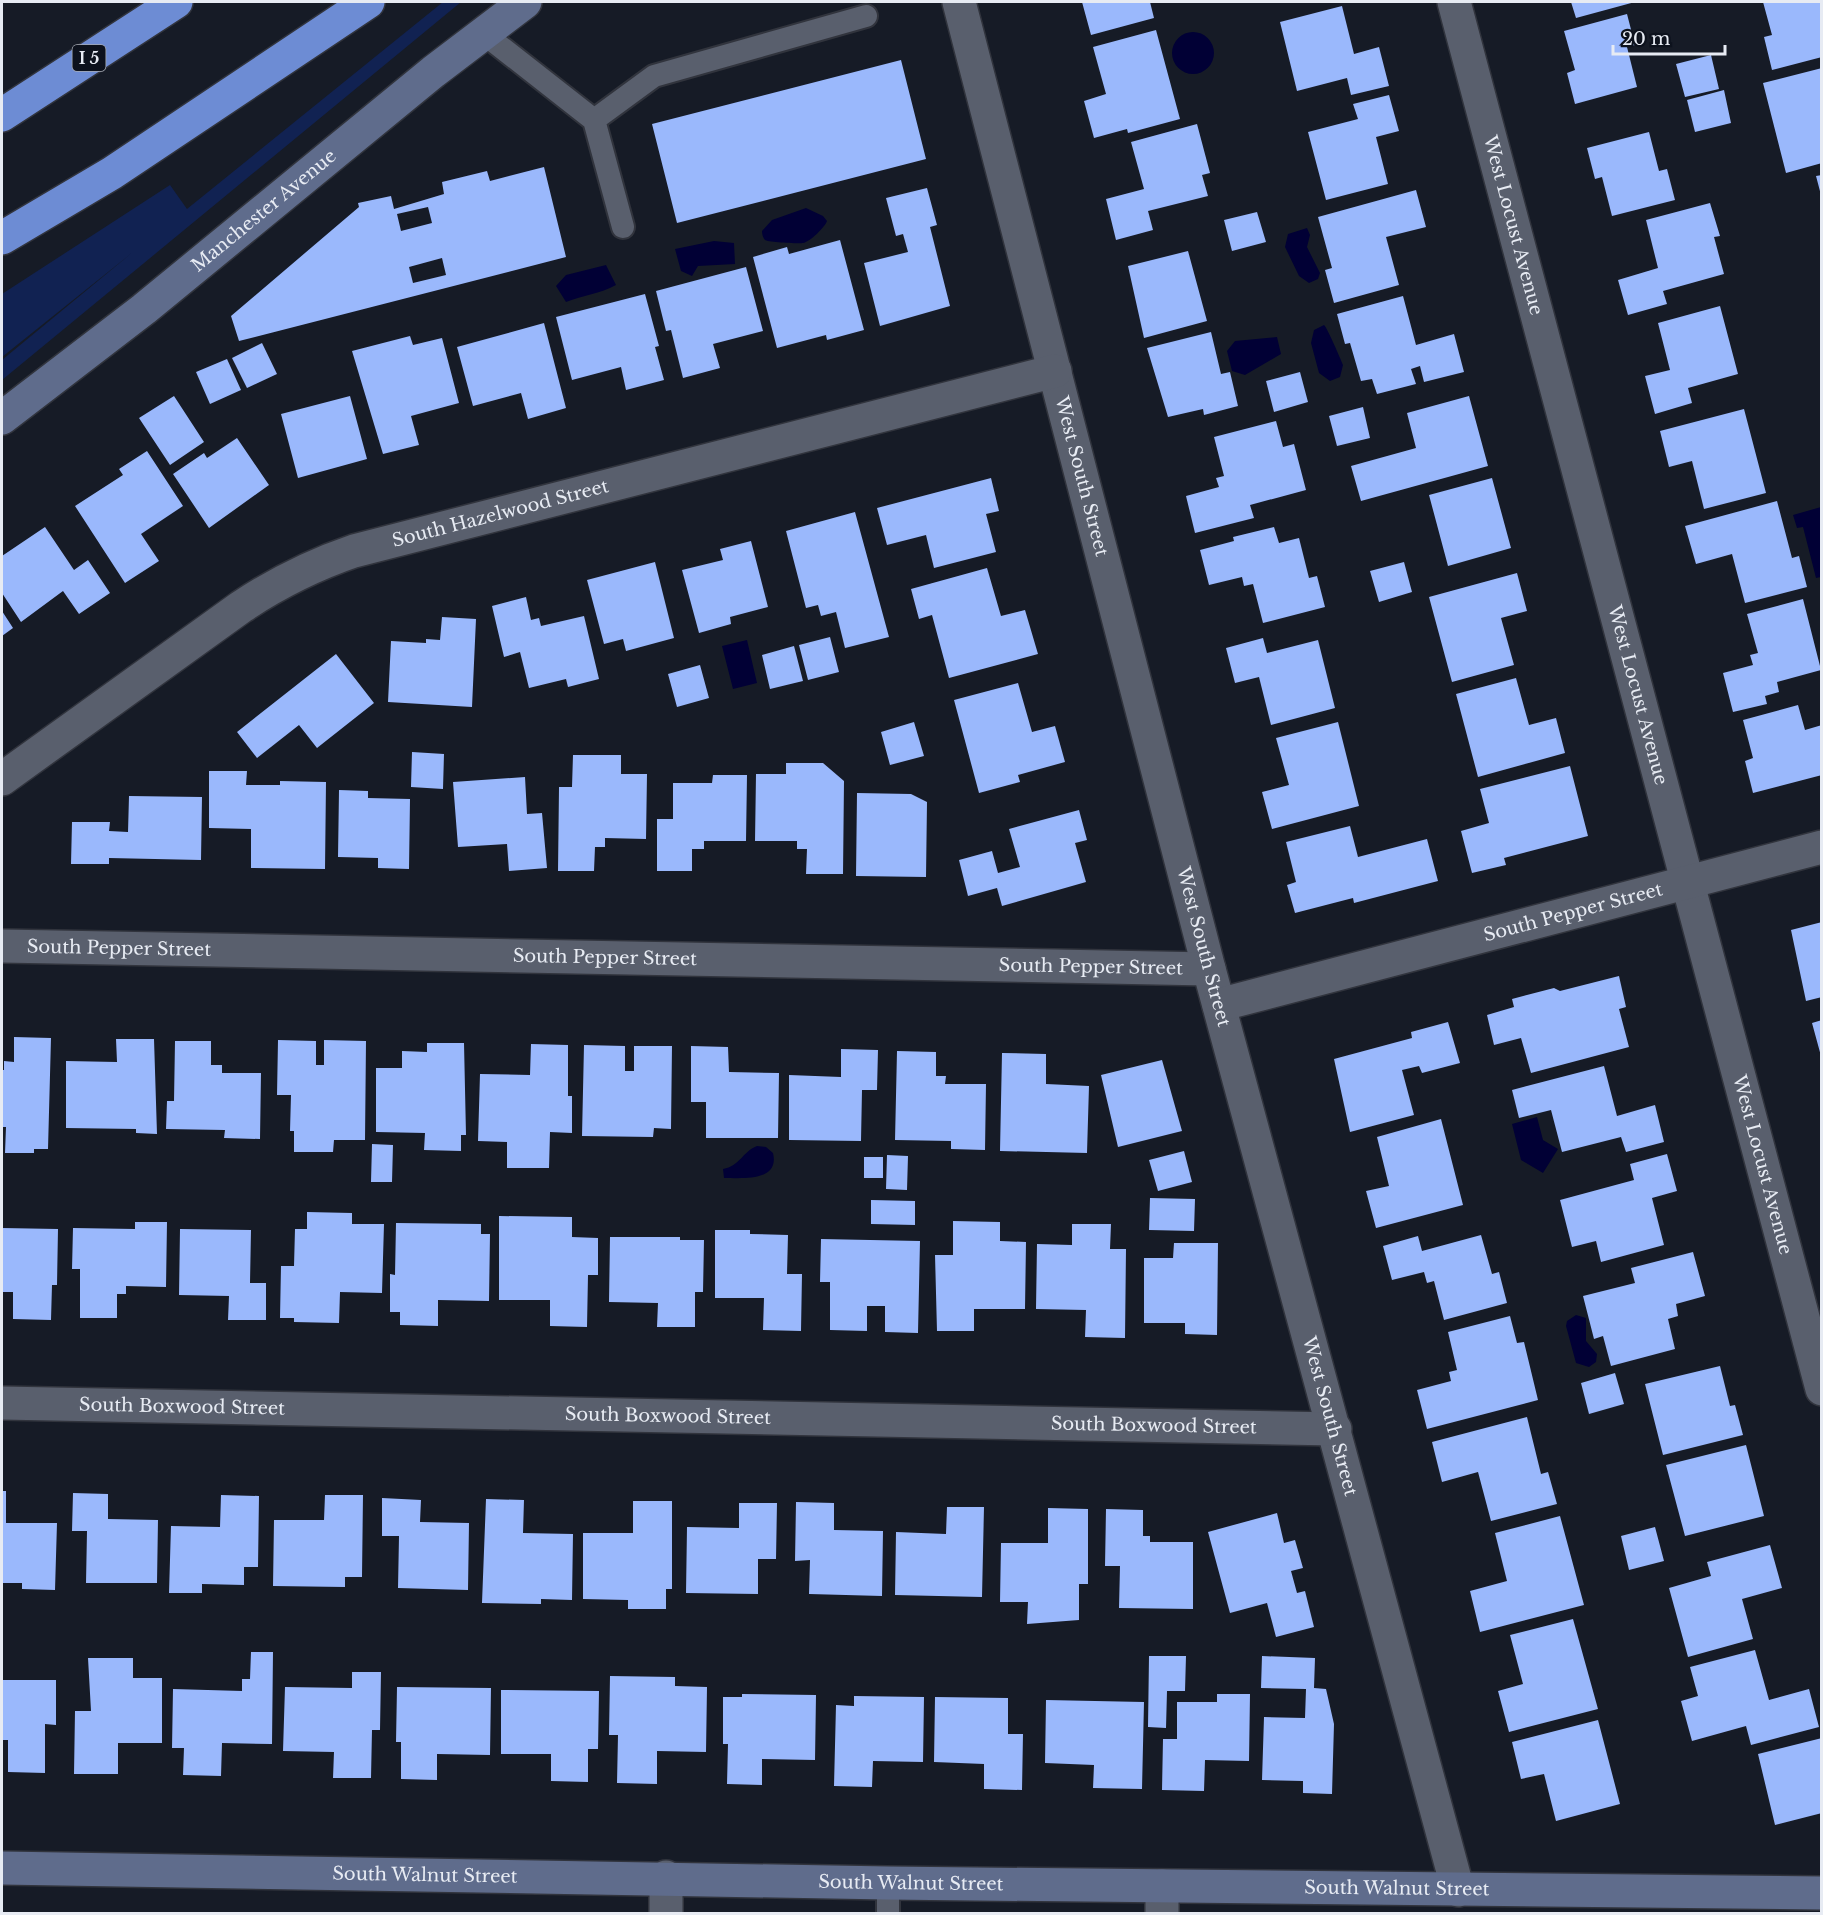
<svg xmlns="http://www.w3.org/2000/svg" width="1823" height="1915" font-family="'Libre Baskerville',serif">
<rect width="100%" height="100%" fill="#161b26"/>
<path fill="#112252" d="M443,2H461L2,380V360L133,252L2,357V294L170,185L187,209Z"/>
<path fill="#010035" d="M1172 53a21 21 0 1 1 42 0a21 21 0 1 1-42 0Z
M806,208L823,216L827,221C825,227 810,242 803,243C799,244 767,242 765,240C763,238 762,234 762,231L772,220Z
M1307,228L1310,235L1307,247L1320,273L1318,279L1309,283L1299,276L1285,247L1288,234Z
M714,241L734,243L735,264L698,266L692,276L681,271L675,249Z
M606,265L616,285C600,294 583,295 566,302L556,286L566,275Z
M1324,325C1327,327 1341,360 1343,365L1340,377L1330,381L1319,373L1311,343L1314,330Z
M1277,337L1281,354L1245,375L1232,371L1227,351L1235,341Z
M1821,507V577L1816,578L1803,527L1797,528L1793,515Z
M747,640L757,683L733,689L722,646Z
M1537,1117L1543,1140L1558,1149L1543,1173L1521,1160L1512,1124Z
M757,1146L766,1147L773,1153C780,1182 742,1178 724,1178L723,1169C740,1166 742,1152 757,1146Z
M1576,1315L1586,1318V1341L1597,1354L1596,1362L1589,1367L1576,1363L1566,1326L1567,1321Z"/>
<path fill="#9ab8fc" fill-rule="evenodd" d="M1082,2H1150L1154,18L1091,35Z
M1571,2H1635L1576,18Z
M1763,2H1822V57L1772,70L1764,37L1772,35Z
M1342,6L1354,54L1379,47L1389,86L1351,95L1347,78L1297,91L1280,22Z
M1627,14L1635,45L1627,47L1637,87L1575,104L1567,73L1575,70L1564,31Z
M1156,30L1180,119L1128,133L1127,129L1094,138L1084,101L1106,94L1093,47Z
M1711,55L1719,89L1685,97L1676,64Z
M901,60L926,159L677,223L652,124Z
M1822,68V163L1786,173L1763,83Z
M1724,90L1731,123L1695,132L1687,100Z
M1389,95L1399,131L1376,137L1388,184L1326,200L1308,132L1358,119L1353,104Z
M1197,124L1210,173L1202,175L1208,196L1148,211L1153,230L1116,240L1106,199L1144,189L1131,142Z
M1649,132L1659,171L1667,169L1675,200L1612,216L1602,177L1595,179L1587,148Z
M544,167L566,257L239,341L231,316L359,207L358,203L391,196L394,209L444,194L442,182L487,171L490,181ZM428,207L432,223L401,231L397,214ZM442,258L446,275L413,283L409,267Z
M1822,175V195H1821L1816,176Z
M927,188L937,225L930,227L950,306L880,326L864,263L908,252L903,234L896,236L886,198Z
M1416,190L1426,227L1386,237L1399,285L1334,303L1325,270L1332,268L1318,217Z
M1710,203L1720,236L1714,237L1724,274L1663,291L1667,304L1628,315L1618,280L1658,268L1646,220Z
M1257,212L1266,242L1232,251L1224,220Z
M840,240L864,330L827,340L826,335L777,348L753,257L787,247L789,254Z
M1188,251L1207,321L1144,338L1128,266Z
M746,267L763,331L713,344L720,368L683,378L671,330L666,331L656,291Z
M645,294L659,346L655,347L664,380L626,390L621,367L572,380L556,317Z
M1403,296L1416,345L1454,334L1464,372L1424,382L1420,366L1411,369L1416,384L1377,394L1372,379L1361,381L1350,343L1345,344L1337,314Z
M1720,306L1738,374L1688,388L1692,403L1655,414L1645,376L1670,370L1658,323Z
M544,323L566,408L528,419L521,393L473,406L457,347Z
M1211,332L1221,374L1230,372L1238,406L1204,415L1203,409L1168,417L1147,348Z
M410,336L413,345L442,338L459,403L411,416L419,445L383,454L352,351Z
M262,343L277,374L247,388L232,358Z
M227,359L241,390L210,404L196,372Z
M1300,372L1308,402L1274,412L1266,381Z
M174,396L204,442L170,465L139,418Z
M350,396L367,459L298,478L281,414Z
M1469,396L1488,466L1361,501L1351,466L1416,448L1407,413Z
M1363,407L1370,438L1337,446L1329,416Z
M1744,409L1766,493L1704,509L1692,461L1669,467L1660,431Z
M1276,421L1283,447L1294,444L1306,490L1250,505L1254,518L1195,533L1186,496L1219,487L1216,478L1224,476L1214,437Z
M237,438L269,485L209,528L173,474L204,453L207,458Z
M147,451L183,506L141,534L159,561L125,583L75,506L123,475L119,469Z
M991,478L999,511L986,514L996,552L934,568L926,535L887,545L877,508Z
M1492,478L1511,548L1448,566L1429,495Z
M1777,501L1792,558L1799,556L1807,587L1745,603L1732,554L1696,564L1685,526Z
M855,512L889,637L845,648L836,612L821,616L818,605L806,608L786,531Z
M45,527L74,570L88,560L110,593L79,614L63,591L21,622L2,593V556Z
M1274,527L1279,543L1299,538L1309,578L1317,576L1325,607L1263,623L1253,584L1244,586L1242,577L1209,585L1200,550L1234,541L1233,537Z
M751,541L768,607L730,617L731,624L699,633L682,570L723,560L720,549Z
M655,562L674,638L626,651L623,639L604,644L587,580Z
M1404,562L1412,592L1379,602L1370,571Z
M987,568L1001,616L1025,610L1038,654L949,678L932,615L919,619L911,589Z
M1517,573L1527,611L1501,618L1514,665L1452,682L1429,597Z
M526,597L531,620L539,618L541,626L584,616L599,679L568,687L566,679L529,688L520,652L504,657L492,606Z
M1803,599L1821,670L1777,682L1779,692L1765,696L1767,704L1733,712L1723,673L1753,665L1750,655L1758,653L1747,614Z
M2,611L13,628L2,636Z
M442,617L476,619L472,707L388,702L391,641L426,643V639L440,640Z
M830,637L839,672L808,680L799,645Z
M1263,638L1267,653L1318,640L1335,708L1271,725L1259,677L1235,683L1226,648Z
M794,646L803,681L770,689L762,655Z
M336,654L374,703L317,748L299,725L257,758L237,732Z
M700,665L709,698L677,707L668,674Z
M1516,678L1529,725L1556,718L1565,753L1478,777L1456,694Z
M1018,683L1032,732L1055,726L1065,762L1018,775L1020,782L979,793L954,700Z
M1798,705L1805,730L1822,725V775L1753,793L1745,761L1753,758L1743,720Z
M914,722L924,756L890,765L881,732Z
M1338,722L1359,806L1272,829L1262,792L1289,785L1276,738Z
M412,752L444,754L443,789L411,787Z
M573,755H621V774H647L646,839L605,838V847H595L594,871H558L559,787H572Z
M786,763H823L844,781L843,874H806L807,849H797V841H755L756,774H786Z
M1570,766L1588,836L1504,858L1506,865L1472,873L1461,831L1489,823L1480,789Z
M209,771H247L246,785H280V781L326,782L325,869L251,868V829L209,828Z
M713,775H747L746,841H704V849H692V871H657V819H673V783H712Z
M525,777L527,814L542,813L547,868L509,871L507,844L458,847L453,782Z
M339,790L368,791V798L410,799L409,869L378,868V858L338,857Z
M857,793L911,794L927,802L926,877L856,876Z
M129,796L202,797L201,860L109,858V864H71L72,822H110L109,831L128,832Z
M1079,810L1087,840L1075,843L1086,882L1002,906L997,888L968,896L959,860L992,851L998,873L1020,867L1009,829Z
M1350,826L1358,857L1427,839L1438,881L1354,903L1353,898L1295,913L1287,885L1296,882L1286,842Z
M1822,922V997L1806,1001L1791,930Z
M1619,976L1626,1007L1619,1009L1629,1047L1531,1073L1521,1038L1494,1045L1487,1015L1514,1007L1512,999L1554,988L1560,991Z
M1822,1020V1056H1821L1812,1023Z
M1448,1022L1460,1063L1422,1073L1419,1066L1402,1070L1414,1115L1350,1132L1334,1059L1412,1038L1411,1032Z
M14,1037L51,1038L48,1149H34V1153H5L6,1127H2V1070H4V1061L14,1062Z
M116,1039H154L157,1134L136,1133V1129L66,1128V1061L117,1062Z
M278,1040L316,1041V1065H324V1040L366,1041L365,1140H334L333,1152H294V1131H290L291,1095H277Z
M175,1041H211V1065H222V1073H261L260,1139L224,1138L225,1130L166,1129L167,1101H174Z
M427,1043H464L466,1135H461V1151L424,1150L425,1133L376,1132V1068H402V1051L427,1052Z
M531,1044L568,1045V1096H572V1133L550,1132L549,1168H507V1142L478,1141L480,1074L530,1075Z
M584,1045L625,1046V1071H634V1046H672L671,1129L654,1128L653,1137L582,1136Z
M691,1046L728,1047L729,1072L779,1073L778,1138H706V1102H691Z
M841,1049L878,1050L877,1090H862L861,1141L789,1140V1075L841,1077Z
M897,1051L936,1052V1076H946L945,1084H986L985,1150L951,1149V1141L895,1140Z
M1002,1053L1046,1054V1084L1089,1086L1087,1153L1000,1151Z
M1162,1060L1182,1131L1118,1147L1101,1075Z
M1604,1066L1617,1116L1655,1105L1664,1142L1626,1152L1621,1137L1562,1152L1551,1110L1519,1118L1512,1090Z
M1441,1119L1463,1205L1376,1228L1366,1191L1389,1186L1377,1137Z
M372,1144L393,1145L392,1182H371Z
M1184,1151L1192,1182L1158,1191L1149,1160Z
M1667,1154L1677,1191L1652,1198L1664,1245L1601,1262L1596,1241L1572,1247L1560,1200L1634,1180L1630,1164Z
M887,1155L908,1156L907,1190L886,1189Z
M864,1157H883V1178H864Z
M1150,1198L1195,1199L1194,1231L1149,1230Z
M871,1200L915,1201V1225L871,1224Z
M307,1212L352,1213V1224H384L382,1293L340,1292L339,1323L294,1322V1318H280L281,1266H294L295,1229H307Z
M499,1216L572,1217V1237L598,1238V1275H588L587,1327L550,1326V1300H499Z
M953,1221L1000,1222V1241L1026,1242L1025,1309H974V1331H937L935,1255H953Z
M135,1222H167L166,1287L126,1286V1294H117V1318H80V1269H72L73,1228L135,1229Z
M396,1223L481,1224V1234H490L489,1301L438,1300V1326L400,1325V1312H390V1274L395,1275Z
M1072,1224H1111L1110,1249H1126L1125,1338L1085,1337L1086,1310L1036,1309L1037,1244L1072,1245Z
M2,1228L58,1229L57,1285H52L51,1320L13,1319V1292H2Z
M180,1229L251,1230L250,1283H266V1320H228L229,1296L179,1295Z
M715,1230H750V1234L788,1235L787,1274H802L801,1331L763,1330L764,1298H715Z
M1481,1235L1492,1274L1499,1272L1507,1303L1444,1320L1434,1281L1427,1283L1424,1272L1392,1280L1383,1246L1418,1236L1422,1251Z
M610,1237H680V1240H704L703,1292H695V1327H657L658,1303L609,1302Z
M821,1239L920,1241L918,1333L885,1332V1306H867V1331L830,1330V1282H820Z
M1174,1243H1218L1217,1335L1185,1334V1323H1144V1258H1173Z
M1693,1252L1705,1296L1676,1304L1678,1316L1668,1319L1675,1349L1611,1366L1603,1336L1594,1339L1583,1296L1635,1283L1631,1268Z
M1510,1316L1517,1343L1524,1342L1538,1400L1427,1429L1417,1390L1451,1381L1449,1372L1457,1370L1448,1332Z
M1720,1366L1730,1406L1735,1405L1743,1435L1663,1455L1645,1384Z
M1615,1373L1624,1404L1589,1414L1581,1383Z
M1527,1417L1541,1474L1548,1472L1557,1504L1491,1521L1478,1472L1442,1482L1432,1442Z
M1746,1445L1764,1516L1685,1536L1666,1465Z
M2,1491H6V1523H57L55,1590L22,1589V1583H2Z
M73,1493L108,1494V1519L158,1520L157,1583H86L87,1531H72Z
M221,1495L259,1496L258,1567H244V1585L202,1584V1593H169L171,1526L220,1527Z
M325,1495H363L362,1577H345V1587L273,1586L274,1520H324Z
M382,1498L421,1500L420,1522L469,1523L468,1590L398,1588L399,1536H382Z
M486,1499L524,1500L523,1533L573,1534L572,1600L541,1599V1604L482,1603Z
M633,1501H672V1589H666V1609H628V1600L583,1599V1533H633Z
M796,1502L834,1503V1530L883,1531L882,1596L809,1594L810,1560L795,1561Z
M739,1503H777L776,1559H758V1594L686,1593L687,1527L739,1528Z
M947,1507H984L982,1597L895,1595L896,1532L946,1534Z
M1048,1508L1088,1509V1584H1079V1620L1027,1624L1028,1602H1000L1001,1543H1048Z
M1106,1509L1143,1510V1536H1150V1542H1193V1609L1119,1608L1120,1566H1105Z
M1277,1513L1284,1543L1295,1540L1303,1568L1291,1571L1297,1593L1305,1591L1314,1627L1276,1637L1267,1603L1230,1613L1208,1532Z
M1560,1516L1584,1605L1480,1632L1470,1591L1507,1581L1495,1533Z
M1655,1527L1664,1561L1629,1570L1621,1536Z
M1770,1545L1782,1588L1742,1599L1753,1639L1688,1657L1669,1588L1711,1576L1707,1562Z
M1573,1619L1598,1709L1509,1732L1498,1691L1523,1684L1510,1635Z
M1755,1650L1769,1700L1809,1689L1819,1727L1751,1745L1746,1726L1692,1741L1681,1701L1698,1696L1690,1667Z
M251,1652H273L272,1744L222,1743L221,1776L183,1775L184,1748H172L173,1689L242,1691V1679H250Z
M1149,1656H1186L1185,1691H1167L1166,1728L1148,1727Z
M1262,1656L1315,1658L1314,1688L1326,1689L1334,1724L1332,1794L1303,1793V1781L1262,1780L1264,1717L1305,1718L1306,1689L1261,1688Z
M88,1658H133V1678H162V1743H118V1774H74L75,1711H91Z
M352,1672H381L380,1730H372L371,1778H333L334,1752L283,1751L285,1687L352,1688Z
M610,1676L675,1677V1686L707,1687L706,1752L657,1751V1784L617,1783L618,1735H609Z
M2,1680H56V1725L45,1724V1773L8,1772V1740H2Z
M397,1687L491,1688L490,1755L437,1754V1780L401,1779V1742H396Z
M501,1690L599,1691L598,1749H588V1782L551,1781V1754H501Z
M742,1694L816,1695L815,1760L762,1759V1785L727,1784L728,1744H723V1697H742Z
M1217,1694H1250L1249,1761L1205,1760L1204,1791L1162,1790L1163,1739H1177V1702H1217Z
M854,1696L924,1697L923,1762L873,1761L872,1787L834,1786L836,1705L854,1706Z
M935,1697L1008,1698V1734H1023L1022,1790L984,1789V1764L934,1762Z
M1046,1700L1144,1702L1142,1789L1093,1788L1094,1765L1045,1763Z
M1598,1720L1620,1804L1556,1821L1544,1774L1521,1779L1512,1742Z
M1822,1738V1813L1775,1825L1758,1754Z"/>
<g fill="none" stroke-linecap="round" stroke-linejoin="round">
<defs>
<path id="lane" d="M483,33L594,120L623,227
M594,120L654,76L866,16
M888,1914V1883"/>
<g id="street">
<path id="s1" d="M959,2L1209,969L1458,1890"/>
<path id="s2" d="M1454,2L1822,1389"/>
<path id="s3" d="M2,779L241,607C277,583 313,565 354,551L1055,371"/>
<path id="s4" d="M2,946L1209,969"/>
<path id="s5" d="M1219,1005L1822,847"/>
<path id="s6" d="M2,1403L1335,1429"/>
<path d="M1162,1886V1914"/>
<path d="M666,1914V1877"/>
</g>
<g id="secondary">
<path id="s7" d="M2,418L144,309L433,72L525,2"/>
<path id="s8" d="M2,1868L888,1883L1822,1893"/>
</g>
<path id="highway" d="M2,115L176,2
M2,238L112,173L368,2"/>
</defs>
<use href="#lane" stroke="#31343d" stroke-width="26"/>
<use href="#street" stroke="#31343d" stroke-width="36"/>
<use href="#secondary" stroke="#31343d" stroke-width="36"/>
<use href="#highway" stroke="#31343d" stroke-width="36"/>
<use href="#lane" stroke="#595f6d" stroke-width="22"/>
<use href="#street" stroke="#595f6d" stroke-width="33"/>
<use href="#secondary" stroke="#5f6c8c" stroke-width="33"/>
<use href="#highway" stroke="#6d8cd4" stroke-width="33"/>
</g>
<g text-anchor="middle" stroke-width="6" stroke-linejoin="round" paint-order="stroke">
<rect fill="#0d121d" stroke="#a6aab3" stroke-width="1.5" x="72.5" y="45" width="33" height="26" rx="4.5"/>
<g font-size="16" font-weight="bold" fill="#e7ebf3">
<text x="89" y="64">I 5</text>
</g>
<g font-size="18" fill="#e7ebf3" stroke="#0d121d">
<text dy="6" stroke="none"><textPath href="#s7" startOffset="334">Manchester Avenue</textPath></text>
<text dy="6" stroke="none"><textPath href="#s2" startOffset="231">West Locust Avenue</textPath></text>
<text dy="6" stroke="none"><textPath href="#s1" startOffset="490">West South Street</textPath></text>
<text dy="6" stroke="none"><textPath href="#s3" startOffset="572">South Hazelwood Street</textPath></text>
<text dy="6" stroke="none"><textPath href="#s2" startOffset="717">West Locust Avenue</textPath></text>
<text dy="6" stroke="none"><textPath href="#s5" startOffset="366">South Pepper Street</textPath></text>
<text dy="6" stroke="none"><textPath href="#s1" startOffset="976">West South Street</textPath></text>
<text dy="6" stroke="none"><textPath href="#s4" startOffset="117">South Pepper Street</textPath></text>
<text dy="6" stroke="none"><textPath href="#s4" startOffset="603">South Pepper Street</textPath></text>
<text dy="6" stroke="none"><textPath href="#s4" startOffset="1089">South Pepper Street</textPath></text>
<text dy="6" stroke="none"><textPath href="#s2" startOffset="1203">West Locust Avenue</textPath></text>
<text dy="6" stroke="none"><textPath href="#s6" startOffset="180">South Boxwood Street</textPath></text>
<text dy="6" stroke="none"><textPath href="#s6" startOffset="666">South Boxwood Street</textPath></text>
<text dy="6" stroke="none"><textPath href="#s1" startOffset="1462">West South Street</textPath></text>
<text dy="6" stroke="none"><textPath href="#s6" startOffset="1152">South Boxwood Street</textPath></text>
<text dy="6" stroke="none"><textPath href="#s8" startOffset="423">South Walnut Street</textPath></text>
<text dy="6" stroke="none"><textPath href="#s8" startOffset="909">South Walnut Street</textPath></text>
<text dy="6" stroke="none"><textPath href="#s8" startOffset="1395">South Walnut Street</textPath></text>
</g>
</g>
<rect width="1823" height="1915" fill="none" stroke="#e7ebf3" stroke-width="6"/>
<path d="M1613 45v9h112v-9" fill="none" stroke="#e7ebf3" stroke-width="3"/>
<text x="1622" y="45" font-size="18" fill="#e7ebf3" stroke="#0d121d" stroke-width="4.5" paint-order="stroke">20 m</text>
</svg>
